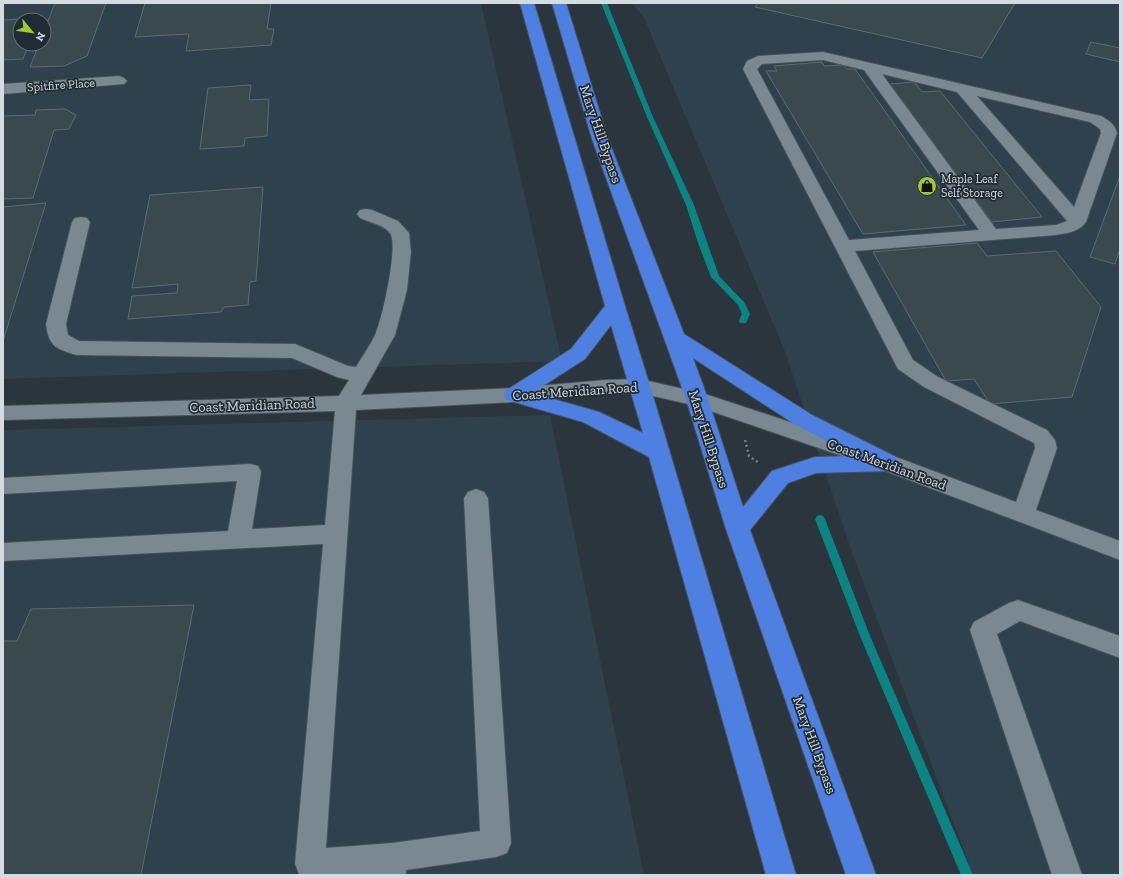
<svg xmlns="http://www.w3.org/2000/svg" width="1123" height="878" font-family="'Zilla Slab',serif">
<rect width="100%" height="100%" fill="#2a353e"/>
<path fill="#2f414d" fill-rule="evenodd" d="M3,3H481L562,361L3,379ZM20,20H44V44H20Z
M632,3H1120V875H973L850,547L784,349L644,18Z
M550,415L644,875H3V430Z"/>
<g fill="none" stroke-linecap="round" stroke-linejoin="round">
<path fill="#0c8483" fill-rule="evenodd" d="M601,3H607L653,117L694,205L719,276L744,302L750,314L746,323H740L739,321L742,314L738,305L711,277L698,243L686,205L647,117Z
M820,515L823,516L825,519L870,636L973,875H961L860,636L815,519L817,516Z"/>
</g>
<path fill="#39494d" stroke="#5b6c70" d="M55,3H106L87,56L64,66L30,67L39,44H44V31Z
M145,3H271L267,29H274L271,45L186,51L189,34L135,37Z
M758,3H1015L982,58L755,7Z
M40,18L39,20H20V44H29L23,59L3,60V20Z
M1091,42L1120,48V62L1086,54Z
M822,62L824,66L843,65L847,69H855L966,225L863,234L766,71H777L774,66Z
M914,82L922,92L940,91L1042,217L992,222L890,84Z
M251,85L249,100L269,99L267,136L245,138L244,146L200,149L208,88Z
M65,109L76,115L69,129L54,130L33,198L3,199V116L35,115L36,110Z
M1120,176V249L1115,264L1090,257Z
M263,187L256,281L250,282L248,305L224,307L221,312L128,319L132,296L177,293L178,284L132,288L150,195Z
M46,203L3,341V207Z
M977,243L987,256L1056,251L1101,307L1072,397L990,404L974,379L946,381L873,252Z
M194,605L141,875H3V641H17L31,609Z"/>
<g fill="none" stroke-linecap="round" stroke-linejoin="round">
<defs>
<path id="minor" d="M823,52L1101,116C1108,120 1115,124 1117,133L1086,222C1079,232 1067,233 1056,235L855,251L913,360L938,377L1047,430L1055,440L1057,448L1036,510L1120,541V560L880,469L693,405L640,393L606,394L514,402L356,410L326,848L392,843L480,831L464,498L468,492L476,489L484,492L488,498L511,843L507,853L496,857L406,870V875L299,874L295,864L323,544L3,561V543L228,531L237,481L3,494V478L250,464L258,466L261,472L252,529L325,525L335,411L3,420V406L339,396L349,380L337,377L292,358L77,355C56,349 49,347 46,324L72,222L75,218L81,217L87,218L90,222L66,324L68,335L79,341L295,344L348,366L356,367C362,357 370,346 375,335C382,320 399,245 390,233C384,225 369,222 360,218L357,214L360,210L366,209L372,210L398,221L409,233L411,252L407,290L395,335L361,395L514,388L606,380L640,379L705,394L896,457L1016,502L1035,448L1034,443L924,387L898,369L743,69L747,61L758,56ZM823,60L864,70L979,230L849,240L757,69L762,64ZM882,74L957,92L1067,221L1056,225L996,229ZM977,96L1090,122L1100,129L1101,133L1074,207Z
M119,76L124,78L127,81L124,84L3,94V84Z
M1018,600L1120,636V658L1020,621L997,634L1082,875H1052L970,630L974,622L1009,603Z"/>
<path id="highway" d="M520,3H534L625,306L650,386L796,875H766L649,457L583,422L507,400L503,395L507,390L571,349L605,306ZM611,325L643,433L599,412L532,393L585,359Z
M552,3H566L608,139L684,334L812,415L896,457L899,463L896,469L888,471L816,473L788,483L750,530L876,875H846L726,529L686,399L592,139ZM693,358L796,425L855,456L815,457L772,471L743,507L708,399Z"/>
</defs>
<use href="#minor" stroke="#485259" stroke-width="2"/>
<use href="#highway" stroke="#485259" stroke-width="2"/>
<path stroke="#768087" stroke-width="2.5" stroke-dasharray="2 3" stroke-linecap="butt" d="M745,440L749,456L759,463"/>
<use href="#minor" fill="#7a8892" fill-rule="evenodd"/>
<use href="#highway" fill="#4e80e1" fill-rule="evenodd"/>
</g>
<defs>
<symbol id="shop-disc" viewBox="-11 -11 22 22"><circle r="9.5" fill="#9cca31" stroke="#202b33"/><path d="M-5-2.5h2.3a2.7 3.5 0 0 1 5.4 0H5L5.5 6h-11ZM-1.5-2.5h3a1.5 2.3 0 0 0-3 0Z" fill="#111"/></symbol>
</defs>
<g fill-rule="evenodd">
<use href="#shop-disc" x="916" y="175" width="22" height="22"/>
</g>
<g text-anchor="middle" stroke-width="3.5" stroke-linejoin="round" paint-order="stroke">
<g font-size="12" fill="#d4dbe1" stroke="#202b33">
<text transform="translate(61 85) rotate(-4)" y="4">Spitfire Place</text>
</g>
<g font-size="12" fill="#d4dbe1" stroke="#202b33" text-anchor="start">
<text x="941" y="183">Maple Leaf<tspan x="941" dy="14">Self Storage</tspan></text>
</g>
<g font-size="14" fill="#d4dbe1" stroke="#202b33">
<text transform="translate(601 134) rotate(71)" y="5">Mary Hill Bypass</text>
<text transform="translate(575 391) rotate(-4)" y="5">Coast Meridian Road</text>
<text transform="translate(252 405) rotate(-2)" y="5">Coast Meridian Road</text>
<text transform="translate(709 439) rotate(72)" y="5">Mary Hill Bypass</text>
<text transform="translate(887 464) rotate(20)" y="5">Coast Meridian Road</text>
<text transform="translate(815 745) rotate(70)" y="5">Mary Hill Bypass</text>
</g>
</g>
<rect width="1123" height="878" fill="none" stroke="#d4dbe1" stroke-width="8"/>
<g transform="translate(32 32) rotate(119)"><circle r="19" fill="#202b33" stroke="#687179"/>
<path d="M0-3L7 15L0 10L-7 15Z" fill="#9cca31"/>
<text y="-6" font-size="11" font-weight="bold" text-anchor="middle" fill="#d4dbe1">N</text>
</g>
</svg>
